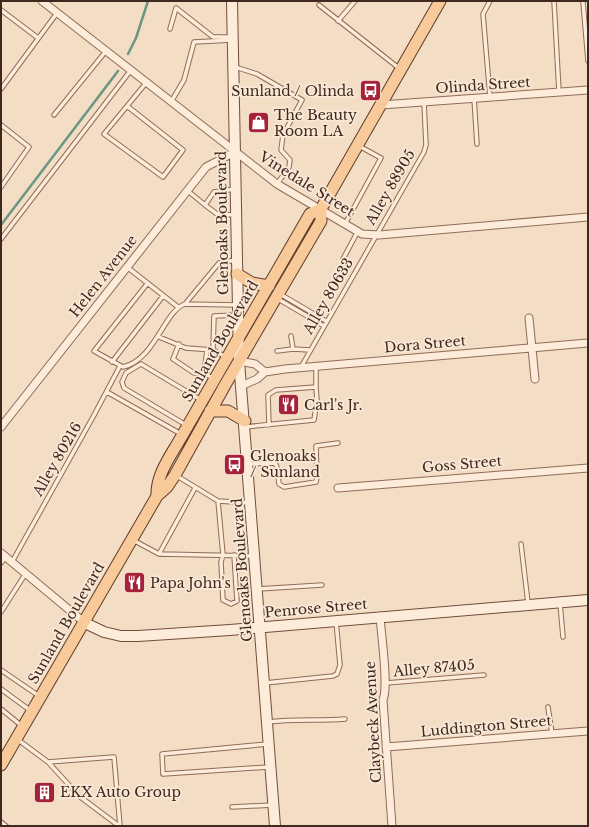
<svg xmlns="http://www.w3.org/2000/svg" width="589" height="827" font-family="'Libre Baskerville',serif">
<rect width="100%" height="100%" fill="#f3ddc5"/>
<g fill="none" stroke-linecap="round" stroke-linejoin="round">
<path stroke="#6c9584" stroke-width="2.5" d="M128,54L136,38L148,1
M1,225L118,71"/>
<defs>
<path id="service" d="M554,1L559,92
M583,2L588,61
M319,5L400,69
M1,10L38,38
M338,21L355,1
M170,29L176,8L213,37H232
M235,67L257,74L302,100L283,135L281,150L290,160L289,167L277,184
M1,89L57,13
M490,97L483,14L490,1
M474,98L477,144
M171,102L184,80L194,42L232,40
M127,106L183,150L163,177L104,134L146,83
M54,115L106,51
M1,125L29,147L1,187
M235,189L214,192L205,205L217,214L235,215
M188,191L205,205
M345,224L381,158L359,146
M1,239L131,70
M343,259L358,231
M127,267L178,307
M147,284L94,351L123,367C155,360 164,311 185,304L237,305
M280,294L326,321
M278,299L324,326
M185,304L219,263L236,260
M291,336L293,349L310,350
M159,337L186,348L213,350L226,357
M179,344L173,359L194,373H204L214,379
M213,350L214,316L238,315
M277,351L293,349
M112,362L163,296
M301,367L424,152L426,145L424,102
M204,373L207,350
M316,387V366
M107,392L181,434
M186,425L124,388L122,382L126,373L141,364L201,400
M245,427L314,420L317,401L316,387L276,390L268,395L269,425
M249,464L275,463L277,467L279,484L284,487L316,482L317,478L316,446L338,443
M177,476L218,501L250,503
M218,501L223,555L221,562L223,600L231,604L237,601L234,555
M133,540L159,554L254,556
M521,544L528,603
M159,554L195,488
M12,562L93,417L120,366
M1,563L6,557
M258,589L322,585
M560,603L563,637
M1,612L26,573
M1,670L39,696
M265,683L333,676L337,674L340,665L336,621
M386,683L484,675
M1,689L31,711
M548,707L552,734
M1,709L22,726
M268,722C294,719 319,721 345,719
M17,739L48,762L79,796L119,826
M268,744L162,754L163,774L269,767
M48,762L114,757L120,826
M232,807L273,805
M1,822L6,826"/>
<path id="minor" d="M42,1L277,184L362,234L379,235L588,217
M381,105L588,90
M529,318L535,379
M239,361L255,364L265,372
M241,386L257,379L265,372L285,369L588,343
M1,427L206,167L235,152
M338,488L588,468
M1,553L85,623
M380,616C381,634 389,686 383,700L392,826
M386,747L588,731"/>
<path id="secondary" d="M232,1L239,361L275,826
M85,623L104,632L121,636H138L230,630L588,600"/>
<path id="primary" d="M237,274L252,283L269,286
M210,411H228L245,421
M157,496C156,476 169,458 179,441L310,214L321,209
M1,765L157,496L167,487L175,475L225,385L321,221V209L440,1"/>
</defs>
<use href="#service" stroke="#906c58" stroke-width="5.5"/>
<use href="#minor" stroke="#906c58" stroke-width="9"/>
<use href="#secondary" stroke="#724d3b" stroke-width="12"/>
<use href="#primary" stroke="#5e3b2d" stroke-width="13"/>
<use href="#service" stroke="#fcecd9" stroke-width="3.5"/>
<use href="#minor" stroke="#fcecd9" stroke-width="7"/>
<use href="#secondary" stroke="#fcecd9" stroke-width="10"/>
<use href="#primary" stroke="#f9ca99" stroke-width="11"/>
</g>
<defs>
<symbol id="bus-square" viewBox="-11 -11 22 22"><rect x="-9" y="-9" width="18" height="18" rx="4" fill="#a6213a" stroke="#f9e8d5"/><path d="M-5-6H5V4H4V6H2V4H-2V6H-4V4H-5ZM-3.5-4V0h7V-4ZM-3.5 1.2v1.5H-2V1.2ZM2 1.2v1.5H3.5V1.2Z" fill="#fff"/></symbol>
<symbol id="shop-square" viewBox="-11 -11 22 22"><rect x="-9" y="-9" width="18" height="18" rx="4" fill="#a6213a" stroke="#f9e8d5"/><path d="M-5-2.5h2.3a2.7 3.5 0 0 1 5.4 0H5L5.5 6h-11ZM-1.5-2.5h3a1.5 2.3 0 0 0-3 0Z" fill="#fff"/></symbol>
<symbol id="restaurant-square" viewBox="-11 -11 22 22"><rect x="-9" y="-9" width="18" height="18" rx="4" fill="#a6213a" stroke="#f9e8d5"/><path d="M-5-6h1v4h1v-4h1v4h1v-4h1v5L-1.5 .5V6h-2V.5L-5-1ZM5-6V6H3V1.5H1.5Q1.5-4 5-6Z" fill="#fff"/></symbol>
<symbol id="building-square" viewBox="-11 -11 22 22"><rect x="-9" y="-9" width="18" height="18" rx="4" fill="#a6213a" stroke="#f9e8d5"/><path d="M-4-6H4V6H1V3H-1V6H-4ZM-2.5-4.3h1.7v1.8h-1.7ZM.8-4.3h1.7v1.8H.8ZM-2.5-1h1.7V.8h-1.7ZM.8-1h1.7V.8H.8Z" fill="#fff"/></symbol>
</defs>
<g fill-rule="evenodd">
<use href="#bus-square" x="358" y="78" width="25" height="25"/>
<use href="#shop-square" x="246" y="110" width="25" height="25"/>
<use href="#restaurant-square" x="276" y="392" width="25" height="25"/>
<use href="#bus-square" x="222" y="452" width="25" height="25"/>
<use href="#restaurant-square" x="122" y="570" width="25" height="25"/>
<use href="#building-square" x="32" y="780" width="25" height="25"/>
</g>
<g text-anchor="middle" stroke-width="3.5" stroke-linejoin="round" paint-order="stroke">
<g font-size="14" fill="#3f281e" stroke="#f9e8d5">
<text transform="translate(483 85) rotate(-4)" y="5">Olinda Street</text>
<text transform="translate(307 184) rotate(32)" y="5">Vinedale Street</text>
<text transform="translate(390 187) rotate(-60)" y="5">Alley 88905</text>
<text transform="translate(222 223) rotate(-91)" y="5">Glenoaks Boulevard</text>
<text transform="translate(103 276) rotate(-52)" y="5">Helen Avenue</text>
<text transform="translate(328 296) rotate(-60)" y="5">Alley 80633</text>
<text transform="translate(220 341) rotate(-60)" y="5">Sunland Boulevard</text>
<text transform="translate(425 344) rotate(-5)" y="5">Dora Street</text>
<text transform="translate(57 459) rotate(-60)" y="5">Alley 80216</text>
<text transform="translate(462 464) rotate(-5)" y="5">Goss Street</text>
<text transform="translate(242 570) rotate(-94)" y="5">Glenoaks Boulevard</text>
<text transform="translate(316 608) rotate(-5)" y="5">Penrose Street</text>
<text transform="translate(66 623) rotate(-60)" y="5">Sunland Boulevard</text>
<text transform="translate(434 668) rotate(-5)" y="5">Alley 87405</text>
<text transform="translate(373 722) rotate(-93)" y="5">Claybeck Avenue</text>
<text transform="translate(486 726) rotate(-5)" y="5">Luddington Street</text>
</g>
<g font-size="14" fill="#3f281e" stroke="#f9e8d5" text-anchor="start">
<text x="354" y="96" text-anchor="end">Sunland / Olinda</text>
<text x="274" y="120">The Beauty<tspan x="274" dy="16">Room LA</tspan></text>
<text x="304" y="410">Carl's Jr.</text>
<text x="250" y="461">Glenoaks<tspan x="250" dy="16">/ Sunland</tspan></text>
<text x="150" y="588">Papa John's</text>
<text x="60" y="797">EKX Auto Group</text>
</g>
</g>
<rect width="589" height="827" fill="none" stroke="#3f281e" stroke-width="4"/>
</svg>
